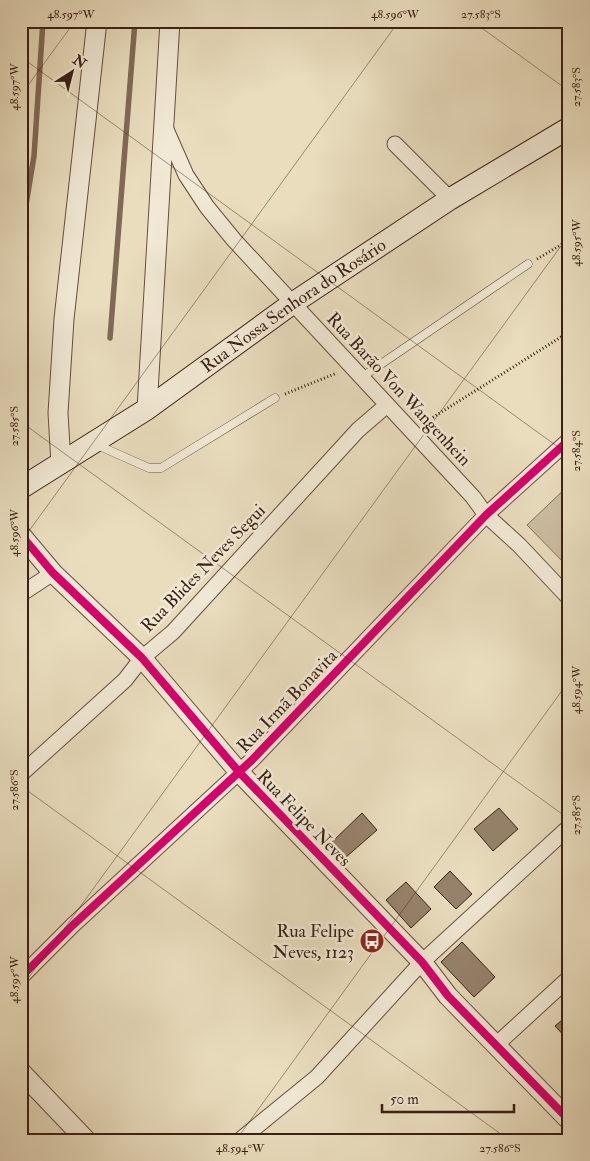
<svg xmlns="http://www.w3.org/2000/svg" width="590" height="1161" font-family="'IM FELL Double Pica',serif">
<rect width="100%" height="100%" fill="#e9ddbe"/>
<filter id="stains"><feTurbulence type="fractalNoise" baseFrequency=".004" numOctaves="4"/><feColorMatrix values="0 0 0 0 .2 0 0 0 0 .09 0 0 0 0 .02 0 0 0 .5 -.17"/></filter>
<radialGradient id="worn" r=".72"><stop offset=".6" stop-color="#630" stop-opacity="0"/><stop offset="1" stop-color="#630" stop-opacity=".3"/></radialGradient>
<path fill="#ccbda1" stroke="#846e5a" d="M569,485V568L527,525Z"/>
<g fill="none" stroke-linecap="round" stroke-linejoin="round">
<path stroke="#806a57" stroke-width="5.5" d="M21,235L34,156L43,21
M110,338L135,21"/>
</g>
<path fill="#96826c" stroke="#3c1f13" d="M499,808L518,829L493,851L474,829Z
M362,813L377,830L345,858L331,843Z
M450,871L472,894L456,909L434,887Z
M406,882L431,909L411,928L386,900Z
M462,942L495,977L474,997L441,962Z
M569,1014V1041L555,1026Z"/>
<g fill="none" stroke-linecap="round" stroke-linejoin="round">
<defs>
<path id="service" d="M362,377L528,264
M95,444L149,468H161L275,398"/>
<path id="minor" d="M164,125L186,175L207,207L234,240L473,497L486,515L519,545L569,598
M395,144L450,199
M21,594L53,573
M21,774L125,680L142,658L173,632L358,430L387,405
M21,977L73,925L252,760L486,515L569,440
M496,1045L569,978
M240,1140L317,1077L422,962L569,827"/>
<path id="tertiary" d="M147,409L170,21
M61,464L58,413L64,319L97,21
M21,535L53,573L142,658L239,772L422,962L448,996L569,1120
M21,1072L86,1140"/>
<g id="secondary">
<path id="s1" d="M21,488L147,409L293,303L450,199L569,128"/>
</g>
</defs>
<use href="#service" stroke="#674e3e" stroke-width="9"/>
<use href="#minor" stroke="#674e3e" stroke-width="17"/>
<use href="#tertiary" stroke="#674e3e" stroke-width="21"/>
<use href="#secondary" stroke="#3c1f13" stroke-width="23"/>
<path stroke="#3c1f13" stroke-width="3" stroke-dasharray="1 2.5" stroke-linecap="butt" d="M537,259L569,240
M285,394L337,373
M424,423L569,332"/>
<use href="#service" stroke="#f1e9d5" stroke-width="8"/>
<use href="#minor" stroke="#f1e9d5" stroke-width="15"/>
<use href="#tertiary" stroke="#f1e9d5" stroke-width="19"/>
<use href="#secondary" stroke="#f1e9d5" stroke-width="21"/>
<defs>
<path id="cycleway" d="M21,535L53,573L142,658L239,772L422,962L448,996L569,1120
M21,977L73,925L252,760L486,515L569,440"/>
</defs>
<use href="#cycleway" stroke="#f1e9d5" stroke-width="11"/>
<use href="#cycleway" stroke="#d6006c" stroke-width="8"/>
</g>
<path fill="none" stroke="#3c1f13" stroke-width="1" stroke-opacity="0.45" d="M472,21L569,91M21,57L569,455M21,95L75,21M21,422L569,819M21,542L399,21M21,786L509,1140M21,988L569,235M236,1140L569,681M560,1140L569,1128"/>
<defs>
<symbol id="bus-disc" viewBox="-11 -11 22 22"><circle r="9.5" fill="#8f2418" stroke="#f1e9d5"/><path d="M-5-6H5V4H4V6H2V4H-2V6H-4V4H-5ZM-3.5-4V0h7V-4ZM-3.5 1.2v1.5H-2V1.2ZM2 1.2v1.5H3.5V1.2Z" fill="#fff"/></symbol>
</defs>
<g fill-rule="evenodd">
<use href="#bus-disc" x="358" y="927" width="28" height="28"/>
</g>
<g text-anchor="middle" stroke-width="5" stroke-linejoin="round" paint-order="stroke">
<g font-size="18" fill="#3c1f13" stroke="#f1e9d5">
<text dy="6" stroke="none"><textPath href="#s1" startOffset="328">Rua Nossa Senhora do Rosário</textPath></text>
<text transform="translate(399 389) rotate(47)" y="6">Rua Barão Von Wangenhein</text>
<text transform="translate(203 568) rotate(-46)" y="6">Rua Blides Neves Segui</text>
<text transform="translate(287 701) rotate(-46)" y="6">Rua Irmã Bonavita</text>
<text transform="translate(304 818) rotate(46)" y="6">Rua Felipe Neves</text>
</g>
<g font-size="18" fill="#3c1f13" stroke="#f1e9d5" text-anchor="end">
<text x="354" y="937">Rua Felipe<tspan x="354" dy="21">Neves, 1123</tspan></text>
</g>
</g>
<rect width="590" height="1161" fill="none" stroke="#e9ddbe" stroke-width="55"/>
<g transform="translate(72 72) rotate(36)" stroke="#f1e9d5" stroke-width="4" paint-order="stroke">
<path d="M0-4L9 19L0 12L-9 19Z" fill="#3c1f13"/>
<text y="-8" font-size="14" font-weight="bold" text-anchor="middle" fill="#3c1f13">N</text>
</g>
<path d="M382 1104v8h132v-8" fill="none" stroke="#3c1f13" stroke-width="2.5"/>
<text x="390" y="1104" font-size="15" fill="#3c1f13" stroke="#f1e9d5" stroke-width="4" paint-order="stroke">50 m</text>
<rect x="28" y="28" width="534" height="1106" fill="none" stroke="#3c1f13" stroke-width="2"/>
<g font-size="12" text-anchor="middle" fill="#3c1f13">
<text x="71" y="18">48.597°W</text>
<text x="395" y="18">48.596°W</text>
<text x="481" y="18">27.583°S</text>
<text transform="translate(576 87) rotate(-90)" y="4">27.583°S</text>
<text transform="translate(14 87) rotate(-90)" y="4">48.597°W</text>
<text transform="translate(576 243) rotate(-90)" y="4">48.595°W</text>
<text transform="translate(14 426) rotate(-90)" y="4">27.585°S</text>
<text transform="translate(576 451) rotate(-90)" y="4">27.584°S</text>
<text transform="translate(14 533) rotate(-90)" y="4">48.596°W</text>
<text transform="translate(576 690) rotate(-90)" y="4">48.594°W</text>
<text transform="translate(14 790) rotate(-90)" y="4">27.586°S</text>
<text transform="translate(576 815) rotate(-90)" y="4">27.585°S</text>
<text transform="translate(14 980) rotate(-90)" y="4">48.595°W</text>
<text x="240" y="1152">48.594°W</text>
<text x="500" y="1152">27.586°S</text>
</g>
<rect width="100%" height="100%" filter="url(#stains)"/>
<rect width="100%" height="100%" fill="url(#worn)"/>
</svg>
